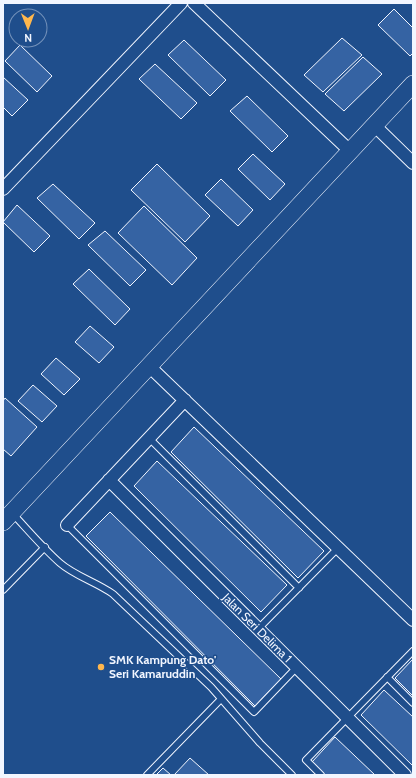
<svg xmlns="http://www.w3.org/2000/svg" width="416" height="778" font-family="Cabin,sans-serif">
<rect width="100%" height="100%" fill="#1f4e8c"/>
<path fill="#3563a3" stroke="#f2f6ff" d="M394,9L413,28V53L410,56L378,25Z
M342,38L362,55L323,92L304,75Z
M184,40L226,80L210,96L168,55Z
M20,45L52,76L37,92L5,61Z
M363,57L382,74L344,111L325,94Z
M155,64L197,103L181,119L139,79Z
M3,77L28,100L12,116L3,107Z
M247,96L288,136L272,152L230,111Z
M253,154L285,184L270,200L238,169Z
M157,164L210,216L185,242L131,190Z
M221,179L253,210L238,226L205,195Z
M53,184L95,223L79,239L37,198Z
M17,205L50,236L34,252L3,222Z
M144,206L197,258L172,285L118,233Z
M105,231L146,270L130,286L88,245Z
M89,269L130,309L115,325L73,284Z
M90,326L114,347L99,363L75,342Z
M56,358L80,379L64,395L41,374Z
M33,385L57,406L42,422L18,401Z
M5,398L37,427L11,456L3,449V401Z
M194,427L324,551L298,578L171,452Z
M157,461L287,585L261,612L134,486Z
M110,512L281,679L255,706L86,536Z
M413,659V696L395,678Z
M384,690L413,717V766L361,715Z
M335,737L375,775H325L312,762Z
M190,758L209,775H174Z
M163,768L171,775H156Z"/>
<g fill="none" stroke-linecap="round" stroke-linejoin="round">
<defs>
<path id="lane" d="M149,438L299,588
M13,514C28,530 43,548 60,563C75,576 96,582 113,594L211,687L260,743L292,775
M67,525L254,712L297,667
M3,590L45,547
M258,629L339,547
M387,677L413,703
M147,775L221,699
M321,775L306,760L413,651"/>
<path id="street" d="M194,3L350,151
M374,125L413,163
M3,189L181,3
M149,366L413,620
M109,480L405,775
M67,525L185,400"/>
<path id="secondary" d="M3,522L413,84"/>
</defs>
<use href="#lane" stroke="#f2f6ff" stroke-width="8"/>
<use href="#street" stroke="#f2f6ff" stroke-width="14"/>
<use href="#secondary" stroke="#f2f6ff" stroke-width="18"/>
<use href="#lane" stroke="#1f4e8c" stroke-width="6"/>
<use href="#street" stroke="#1f4e8c" stroke-width="12"/>
<use href="#secondary" stroke="#1f4e8c" stroke-width="17"/>
</g>
<circle fill="#ffb74d" stroke="#1f4e8c" stroke-width="1.5" cx="101" cy="667" r="4"/>
<g text-anchor="middle" stroke-width="3" stroke-linejoin="round" paint-order="stroke">
<g font-size="12" fill="#f2f6ff" stroke="#1f4e8c">
<text transform="translate(257 628) rotate(45)" y="4">Jalan Seri Delima 1</text>
</g>
<g font-size="12" font-weight="bold" fill="#f2f6ff" stroke="#1f4e8c" text-anchor="start">
<text x="109" y="664">SMK Kampung Dato'<tspan x="109" dy="14">Seri Kamaruddin</tspan></text>
</g>
</g>
<rect width="416" height="778" fill="none" stroke="#f2f6ff" stroke-width="8"/>
<g transform="translate(28 28) rotate(179)"><circle r="19" fill="#1f4e8c" stroke="#7391ba"/>
<path d="M0-3L7 15L0 10L-7 15Z" fill="#ffb74d"/>
<text y="-6" font-size="11" font-weight="bold" text-anchor="middle" fill="#f2f6ff">N</text>
</g>
</svg>
